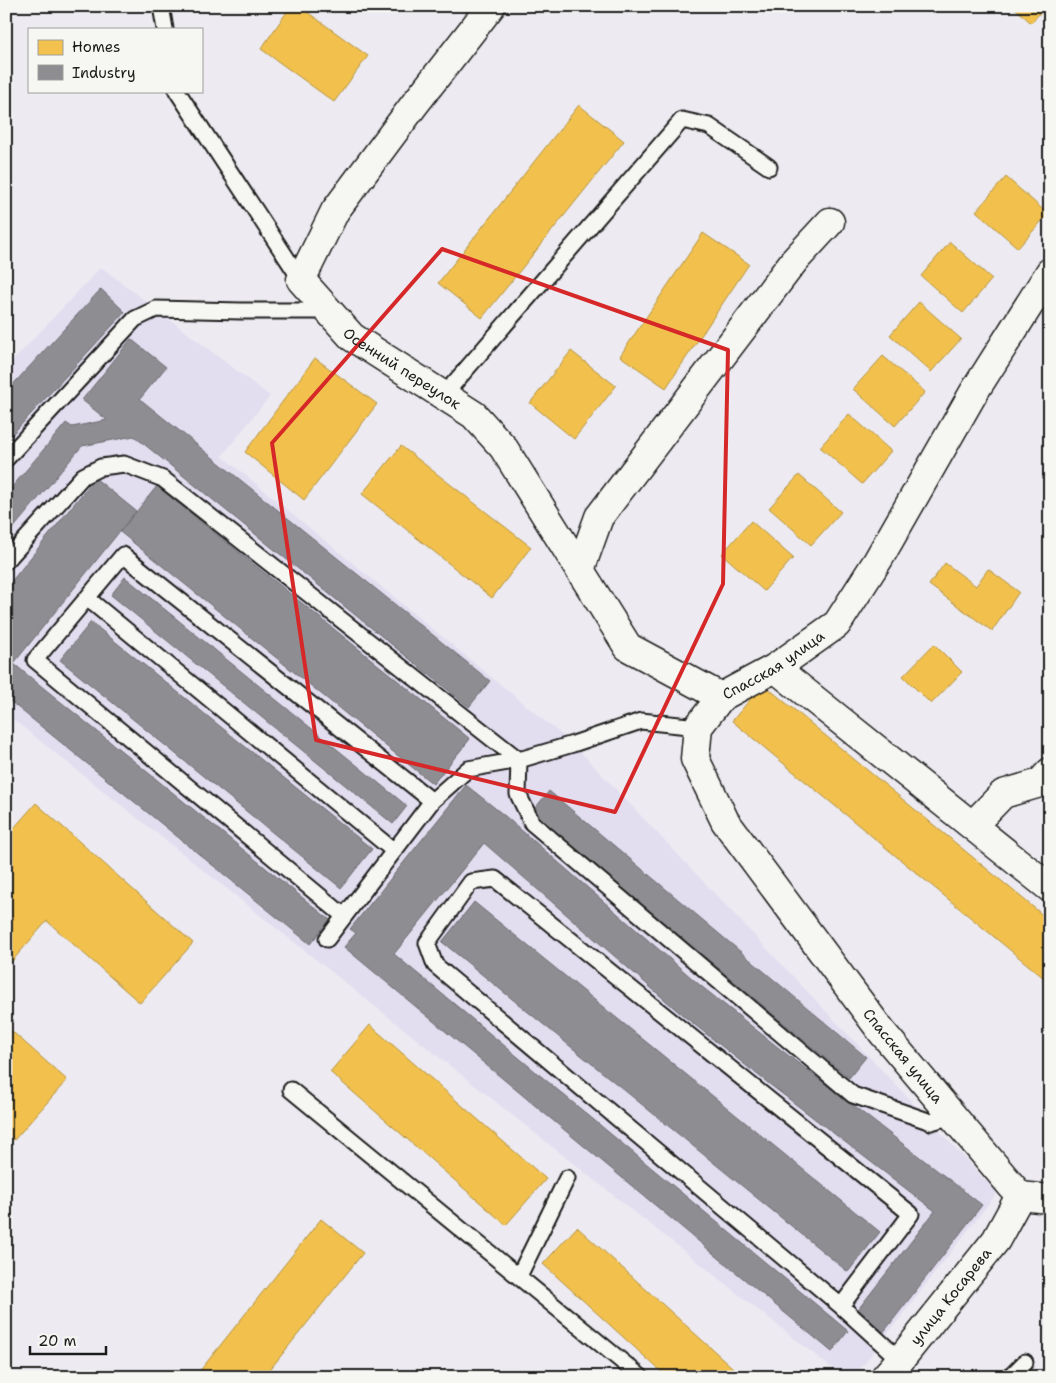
<svg xmlns="http://www.w3.org/2000/svg" width="1056" height="1383" font-family="'Shantell Sans',sans-serif">
<rect width="100%" height="100%" fill="#edebf1"/>
<filter id="ink" filterUnits="userSpaceOnUse"><feTurbulence type="fractalNoise" baseFrequency=".02" numOctaves="2"/><feDisplacementMap in="SourceGraphic" scale="10" xChannelSelector="R" yChannelSelector="G"/><feConvolveMatrix kernelMatrix="1 2 1 2 8 2 1 2 1" color-interpolation-filters="sRGB"/></filter>
<g filter="url(#ink)">
<path fill="#e3ddf0" d="M101,267L270,396L222,456L573,744L931,1122L997,1193L854,1377H843L6,714V368Z"/>
<path fill="#f2c14e" stroke="#b2903f" d="M291,6H299L368,56L334,102L261,49Z
M1013,6H1046L1031,23Z
M579,105L624,141L482,318L438,283Z
M1006,177L1048,214L1018,248L976,211Z
M703,233L749,264L666,388L620,356Z
M950,242L992,279L963,313L921,276Z
M919,302L961,339L931,372L890,335Z
M571,351L616,386L574,439L530,403Z
M883,356L925,392L895,426L853,389Z
M315,358L377,404L304,500L245,452Z
M849,414L891,451L862,484L820,447Z
M401,446L531,547L492,598L362,494Z
M799,475L841,512L811,545L769,508Z
M751,521L793,558L764,591L722,554Z
M945,563L976,586L988,569L1019,592L992,631L929,585Z
M934,644L962,672L931,704L903,676Z
M763,684L1050,921V983L732,721Z
M36,803L193,943L140,1003L47,921L6,968V837Z
M370,1025L546,1179L506,1225L330,1072Z
M6,1026L67,1080L14,1140L6,1133Z
M321,1219L363,1253L264,1377H195Z
M577,1227L743,1377H667L543,1264Z"/>
<path fill="#8d8d92" stroke="#6b6b6f" d="M101,289L125,312L6,441V392Z
M131,339L166,367L140,399L490,681L469,707L134,436L82,446L6,537V494L66,423L72,427L107,420L82,400Z
M95,478L136,511L6,673V588Z
M157,486L470,739L433,784L120,532Z
M125,577L407,806L393,824L111,595Z
M91,622L372,849L341,888L60,660Z
M14,664L330,920L310,944L6,698V673Z
M466,785L505,816L701,986L789,1056L982,1205L883,1333L856,1312L935,1211L768,1083L680,1013L484,843L394,954L848,1331L832,1352L344,947L356,933L350,929Z
M549,791L866,1057L849,1078L532,812Z
M474,902L880,1232L848,1272L442,942Z"/>
<g fill="none" stroke-linecap="round" stroke-linejoin="round">
<defs>
<path id="lane" d="M161,6L165,29
M177,91L301,280
M443,396L682,120L709,126L769,167
M6,459L135,319L156,309L241,311H329
M6,561L83,476L101,467L124,464L163,479L519,760L518,794L532,823L853,1095L931,1122L952,1116
M87,598L394,851
M344,916L35,660L123,555L432,801
M327,939L432,801L468,769L519,760L573,744L641,721L698,727
M291,1090L641,1377
M519,1276L567,1178
M841,1306L911,1214L495,879L471,882L427,943L435,965L841,1306L900,1360
M1010,1377L1025,1362"/>
<g id="street">
<path id="s1" d="M491,6L414,105L335,211L301,280L352,337L474,415L503,447L628,647L721,697"/>
<path d="M580,570L599,517L794,261L830,222"/>
<path d="M775,668L1050,888"/>
<path d="M973,825L1003,794L1040,783L1050,772"/>
<path d="M1020,1196L1050,1199"/>
</g>
<g id="secondary">
<path id="s2" d="M885,1377L900,1360L996,1240L1020,1196L882,1032L725,821L695,759L698,727L721,697L775,668L837,624L878,560L974,392L1050,272"/>
</g>
</defs>
<use href="#lane" stroke="#1c1c1c" stroke-width="19"/>
<use href="#street" stroke="#1c1c1c" stroke-width="31"/>
<use href="#secondary" stroke="#1c1c1c" stroke-width="31"/>
<use href="#lane" stroke="#f6f6f2" stroke-width="15"/>
<use href="#street" stroke="#f6f6f2" stroke-width="28"/>
<use href="#secondary" stroke="#f6f6f2" stroke-width="28"/>
</g>
</g>
<path fill="none" stroke="#d62828" stroke-width="4" stroke-linejoin="round" d="M442,249L728,350L723,584L615,812L316,740L272,443Z"/>
<g text-anchor="middle" stroke-width="5" stroke-linejoin="round" paint-order="stroke">
<g font-size="15" fill="#1c1c1c" stroke="#f6f6f2">
<text dy="5" stroke="none"><textPath href="#s1" startOffset="470">Осенний переулок</textPath></text>
<text dy="5" stroke="none"><textPath href="#s2" startOffset="904">Спасская улица</textPath></text>
<text transform="translate(903 1056) rotate(51)" y="5">Спасская улица</text>
<text dy="5" stroke="none"><textPath href="#s2" startOffset="104">улица Косарева</textPath></text>
</g>
</g>
<rect width="1056" height="1383" fill="none" stroke="#f6f6f2" stroke-width="25"/>
<rect x="12" y="12" width="1031" height="1358" fill="none" stroke="#1c1c1c" stroke-width="2" filter="url(#ink)"/>
<rect x="28" y="28" width="175" height="65" fill="#f6f6f2" stroke="#9f9f9c"/>
<rect x="38" y="40" width="25" height="15" fill="#f2c14e" stroke="#9f9f9c"/>
<text x="72" y="52" font-size="15" fill="#1c1c1c">Homes</text>
<rect x="38" y="65" width="25" height="15" fill="#8d8d92" stroke="#9f9f9c"/>
<text x="72" y="78" font-size="15" fill="#1c1c1c">Industry</text>
<path d="M30 1346v8h76v-8" fill="none" stroke="#1c1c1c" stroke-width="2.5"/>
<text x="38" y="1346" font-size="15" fill="#1c1c1c" stroke="#f6f6f2" stroke-width="4" paint-order="stroke">20 m</text>
</svg>
